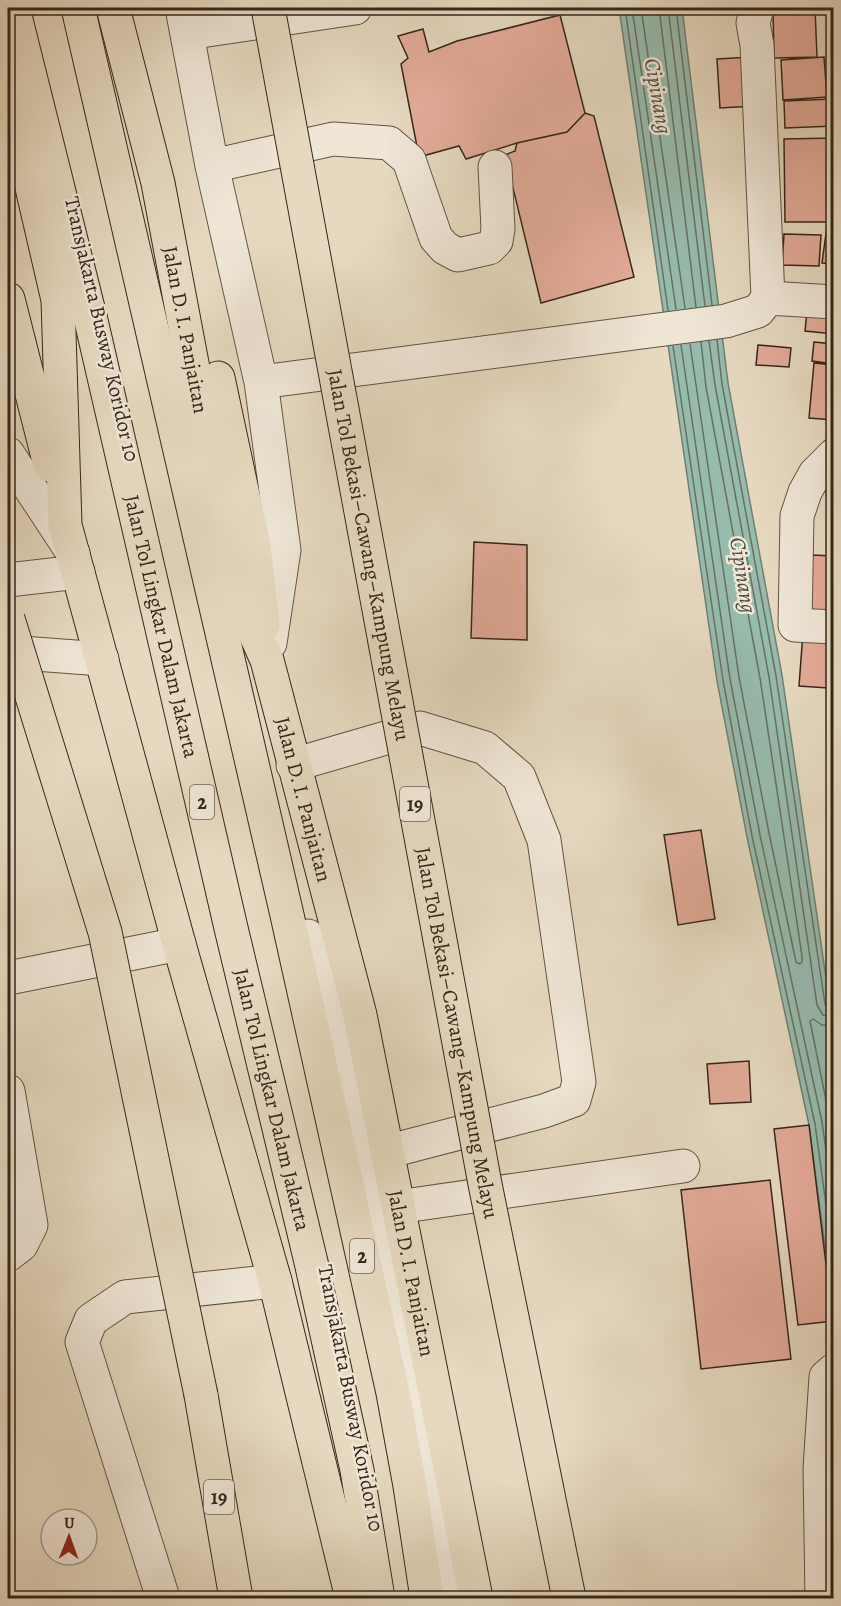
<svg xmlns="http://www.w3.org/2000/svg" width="841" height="1606" font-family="Alegreya,serif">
<rect width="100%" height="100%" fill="#e6d9c0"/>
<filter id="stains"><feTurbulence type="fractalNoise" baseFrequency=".00333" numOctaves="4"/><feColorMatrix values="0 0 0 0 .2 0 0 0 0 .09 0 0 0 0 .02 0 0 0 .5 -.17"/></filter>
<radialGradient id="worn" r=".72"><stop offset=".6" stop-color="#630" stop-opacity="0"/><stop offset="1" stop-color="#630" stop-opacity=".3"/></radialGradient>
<path fill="#97bbad" stroke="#6f8073" stroke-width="1.5" d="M619,8H682L728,383L782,675L833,1026V1308L809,1125L747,837L717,681Z"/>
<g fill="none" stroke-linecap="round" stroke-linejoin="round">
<path stroke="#667164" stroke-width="1.5" d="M625,8L668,310
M632,8L676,309
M641,8L685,308
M659,8L696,307
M668,8L705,306
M676,8L712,305
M717,340L722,384L776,676L825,1004L828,1009L834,1010
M709,341L715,385L769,677L817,1005L823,1015L834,1018
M690,344L739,677L769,833L796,962L800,964L802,962V956L760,678L706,387L701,342
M681,345L730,679L760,835L822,1122L834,1207
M673,346L723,680L752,836L815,1124L834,1263
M834,1027L822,1025L813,1019L810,1021L834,1140"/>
</g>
<path fill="#e3ab99" stroke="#34271b" stroke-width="1.5" d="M773,8H815L817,57L774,58Z
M830,8H834V46H830Z
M560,15L585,113L567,132L517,143L466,159L459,146L419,157L401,64L408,58L398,36L423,29L429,52L457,41Z
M751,57L754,106L720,108L717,59Z
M824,57L827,97L783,100L781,60Z
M834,99V126L785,128L784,101Z
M585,113L594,116L634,277L541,303L505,155L515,151L517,143L567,132Z
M834,138V222H785L784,139Z
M827,226H834V264L822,263Z
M784,234L821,235L819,266L782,265Z
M807,311L834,313V334L805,331Z
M814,342L834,344V364L812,361Z
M758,345L791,348L789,367L756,365Z
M814,363L834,365V420L809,418Z
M474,542L527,545V640L471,638Z
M811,555L834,556V620L808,619Z
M803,632L831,633L828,688L799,686Z
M834,658V697H831Z
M701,830L715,919L678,925L664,835Z
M749,1061L751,1102L710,1104L707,1064Z
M809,1125L833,1321L798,1325L774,1129Z
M770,1180L791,1359L701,1369L681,1190Z"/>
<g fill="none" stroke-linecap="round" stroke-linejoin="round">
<defs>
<path id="minor" d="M182,8L212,166L261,382L284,550L270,643
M187,33L355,8
M212,166L333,139L389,143L409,160L436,238L445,248L458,255L489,248L496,241L498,229L495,167
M768,298L834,302
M261,382L726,321L758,311L768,298L757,45L753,23L757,8
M8,454L73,553
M834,455L815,474L805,492L797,516L795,625L834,627
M8,580L78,572
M8,652L102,659
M293,765L420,728L485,748L519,777L544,840L579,1082L574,1100L544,1111L386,1152
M308,936L390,1284L454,1598
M8,978L179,944
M8,1091L31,1225L21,1245L8,1255
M397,1207L683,1166
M163,1598L82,1342L91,1320L125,1297L275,1281
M822,1598L820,1469L826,1377L834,1370"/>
<g id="highway">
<path id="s1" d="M13,8L90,316L231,928L311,1262L357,1470L378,1598"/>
<path d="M78,8L287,915L393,1393L410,1486L427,1598"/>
<path id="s2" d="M113,8L158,183L234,586L267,660L360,1015L476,1598"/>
<path d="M8,84L58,300L65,525L179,944L275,1281L352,1598"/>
<path d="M8,299L50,465"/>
<path d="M218,378L254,547L263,625"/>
<path d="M201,1395L236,1598"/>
</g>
</defs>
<use href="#minor" stroke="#605444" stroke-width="35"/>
<use href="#highway" stroke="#34271b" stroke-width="35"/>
<use href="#minor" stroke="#efe6d6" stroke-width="33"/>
<use href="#highway" stroke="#e6d9c0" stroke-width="33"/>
<defs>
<g id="highway-bridge">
<path id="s3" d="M268,8L485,1184L569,1598"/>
<path d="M8,619L105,932L201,1395"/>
</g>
</defs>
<use href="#highway-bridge" stroke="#34271b" stroke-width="35" stroke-linecap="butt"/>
<use href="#highway-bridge" stroke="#e6d9c0" stroke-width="33"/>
</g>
<g text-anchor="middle" stroke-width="5" stroke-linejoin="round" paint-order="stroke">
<g fill="#efe6d6" stroke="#6c6053" stroke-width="1.5">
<rect x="190" y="785" width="24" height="34" rx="4.5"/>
<rect x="400" y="787" width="30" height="34" rx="4.5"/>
<rect x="350" y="1239" width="24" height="34" rx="4.5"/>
<rect x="204" y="1480" width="30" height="34" rx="4.5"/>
</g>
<g font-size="20" font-weight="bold" fill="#34271b">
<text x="202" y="809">2</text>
<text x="415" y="811">19</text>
<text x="362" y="1263">2</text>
<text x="219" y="1504">19</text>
</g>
<g font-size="21" fill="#34271b" stroke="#efe6d6">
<text transform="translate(102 329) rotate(77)" y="7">Transjakarta Busway Koridor 10</text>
<text dy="7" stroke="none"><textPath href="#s2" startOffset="330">Jalan D. I. Panjaitan</textPath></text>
<text dy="7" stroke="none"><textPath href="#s3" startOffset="556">Jalan Tol Bekasi–Cawang–Kampung Melayu</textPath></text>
<text dy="7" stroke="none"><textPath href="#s1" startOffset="636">Jalan Tol Lingkar Dalam Jakarta</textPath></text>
<text dy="7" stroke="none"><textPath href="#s2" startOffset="816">Jalan D. I. Panjaitan</textPath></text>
<text dy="7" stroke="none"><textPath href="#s3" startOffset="1042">Jalan Tol Bekasi–Cawang–Kampung Melayu</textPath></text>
<text dy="7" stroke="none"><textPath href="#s1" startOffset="1122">Jalan Tol Lingkar Dalam Jakarta</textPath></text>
<text dy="7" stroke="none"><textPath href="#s2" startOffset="1302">Jalan D. I. Panjaitan</textPath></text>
<text transform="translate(351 1398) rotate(79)" y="7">Transjakarta Busway Koridor 10</text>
</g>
<g font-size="22" font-style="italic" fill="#4d4c40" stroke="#efe6d6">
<text transform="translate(659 96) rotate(80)" y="8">Cipinang</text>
<text transform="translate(744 575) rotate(81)" y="8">Cipinang</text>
</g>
</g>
<rect width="841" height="1606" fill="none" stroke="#e6d9c0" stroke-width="30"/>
<rect x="9" y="9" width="823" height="1588" fill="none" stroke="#34271b" stroke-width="3"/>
<rect x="15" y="15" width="811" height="1576" fill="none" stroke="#34271b" stroke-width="1.5"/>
<g transform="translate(69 1537) rotate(1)"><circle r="28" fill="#efe6d6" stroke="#a49a8b" stroke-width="1.5"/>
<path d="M0-4.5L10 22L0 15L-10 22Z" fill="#8f2418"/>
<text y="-9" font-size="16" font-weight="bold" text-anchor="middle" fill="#34271b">U</text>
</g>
<rect width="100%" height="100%" filter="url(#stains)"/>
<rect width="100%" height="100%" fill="url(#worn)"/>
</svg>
